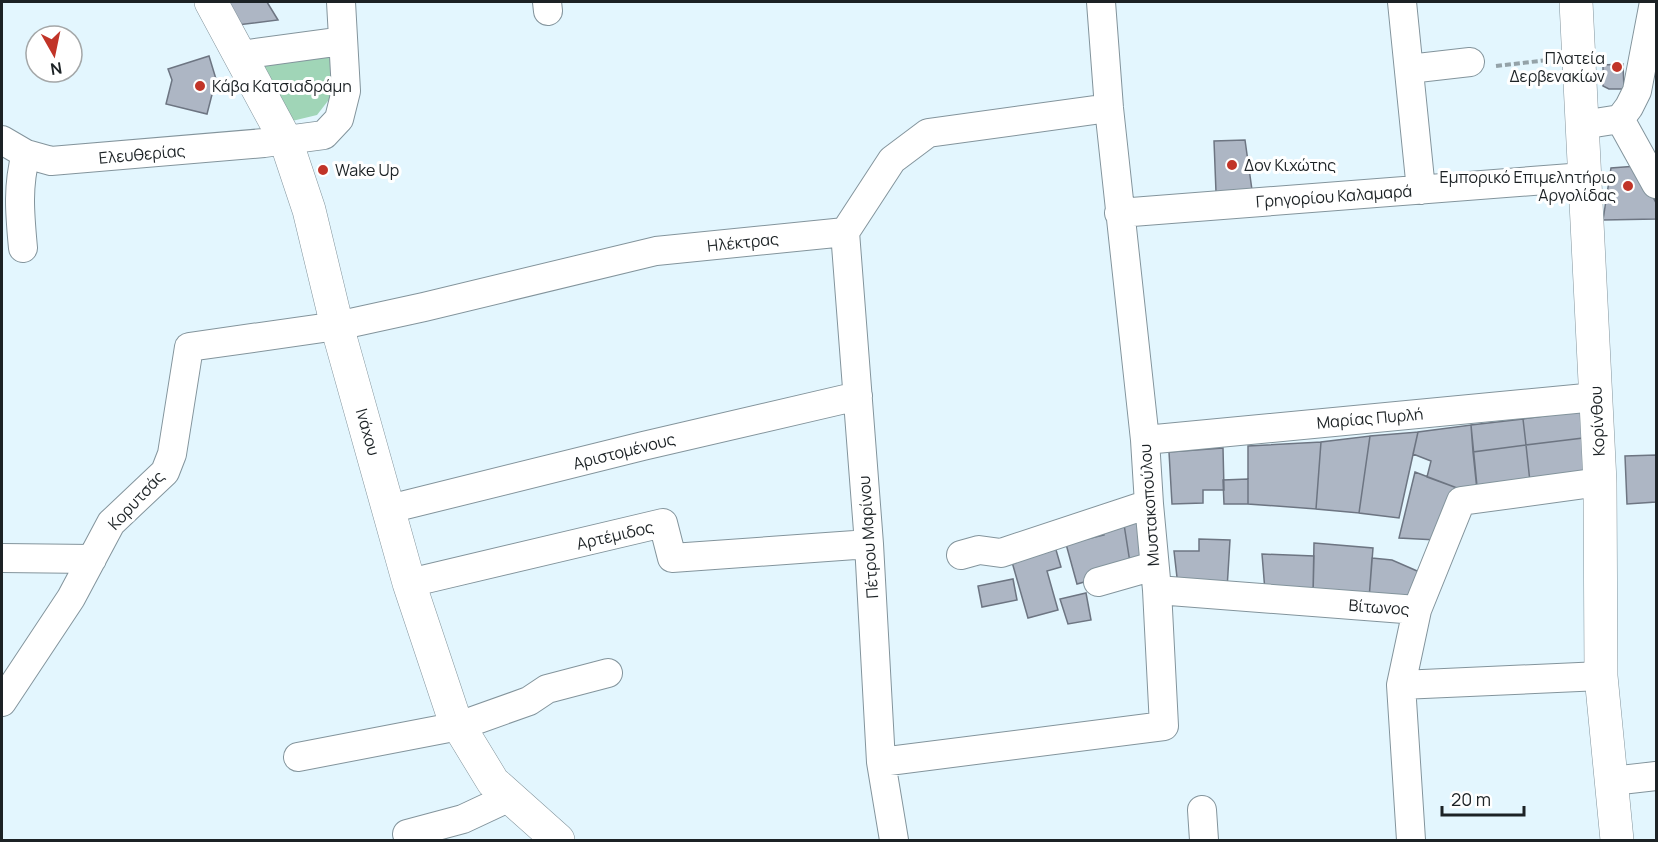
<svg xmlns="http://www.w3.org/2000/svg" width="1658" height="842" font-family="Manrope,sans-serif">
<rect width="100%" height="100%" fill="#e3f6fe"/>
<path fill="#a0d5b7" d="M335,47L331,97L317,115L292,121L253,57Z"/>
<path fill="#adb6c4" stroke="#6d7582" stroke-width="1.5" d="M223,2H267L278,20L237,25Z
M209,56L216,79L207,114L166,104L172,80L168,69Z
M1623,64L1624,89H1609L1603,86V65Z
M1245,140L1252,190L1216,192L1214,141Z
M1637,166L1656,203V219L1603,220L1611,168Z
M1587,410L1591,437L1526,445L1523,419Z
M1523,419L1526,445L1473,452L1471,425Z
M1471,425L1477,486L1457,488L1427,477L1431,461L1413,454L1418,432Z
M1418,432L1399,518L1359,513L1370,436Z
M1370,436L1359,513L1316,509L1321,442Z
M1591,437L1592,475L1530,482L1526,445Z
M1321,442L1316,509L1248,504V446Z
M1526,445L1530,482L1477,490L1473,452Z
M1223,448L1224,490H1203V503L1172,504L1169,452Z
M1656,455V502L1627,504L1625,456Z
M1415,472L1457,488L1437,540L1399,538Z
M1248,479V504H1224L1223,480Z
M1145,511L1150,563L1131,569L1123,518Z
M1123,518L1131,569L1077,584L1066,544L1104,535L1103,529Z
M1199,539L1230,540L1227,589L1178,586L1174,551H1199Z
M1054,543L1061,567L1047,571L1058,610L1028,618L1010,555Z
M1314,543L1373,548L1369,599L1313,593Z
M1262,554L1314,556L1313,595L1265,591Z
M1372,558L1392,560L1424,574L1411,603L1369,599Z
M1013,579L1017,600L982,607L978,586Z
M1086,593L1091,620L1068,624L1060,599Z"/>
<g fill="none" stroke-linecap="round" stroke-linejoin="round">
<defs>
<path id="minor" d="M547,2L548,11
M1402,2L1421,190
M241,55L343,41
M1409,69L1470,62
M1620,119L1656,184
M1582,125L1620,119L1629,107L1637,91L1654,2
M2,140L26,154L51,161L264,143L324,135L339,119L346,91L341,2
M1119,213L1584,177
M845,232L869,544L881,762L894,840
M23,248C20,215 17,187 26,154
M1145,440L1596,397
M389,509L643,446L858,396
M961,555L979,550L1001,553L1149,504
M2,558L92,559
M1098,582L1154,566
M409,583L663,523L672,558L869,544
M1157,590L1417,610
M1401,685L1601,676
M2,702L71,598L111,523L165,472L172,454L189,347L337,326L424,307L656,251L845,232L892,160L928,133L1109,108
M298,757L459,726L529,701L547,689L608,673
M881,762L1164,726L1157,590L1149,504L1145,440L1109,108L1101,2
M1612,781L1656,776
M1202,810L1204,840
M407,834L463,819L510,797
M1411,840L1401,685L1417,610L1461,501L1600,482"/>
<path id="major" d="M211,2L286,141L309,210L337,326L409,583L454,718L493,782L558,840
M1576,2L1600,482L1601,676L1617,840"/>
</defs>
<use href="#minor" stroke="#83949c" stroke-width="30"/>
<use href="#major" stroke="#83949c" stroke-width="34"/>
<path stroke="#94a2a8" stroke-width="4" stroke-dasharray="6 3" stroke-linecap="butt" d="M1496,66L1548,60"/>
<use href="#minor" stroke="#fff" stroke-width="28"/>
<use href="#major" stroke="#fff" stroke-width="33"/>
</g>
<g fill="#c13428" stroke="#fff" stroke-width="2">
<circle cx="1617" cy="67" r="6"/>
<circle cx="200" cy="86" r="6"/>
<circle cx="1232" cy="165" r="6"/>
<circle cx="323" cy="170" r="6"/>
<circle cx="1628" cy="186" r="6"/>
</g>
<g text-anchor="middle" stroke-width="6" stroke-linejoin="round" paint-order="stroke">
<g font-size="16" fill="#1c2225" stroke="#fff" text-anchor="start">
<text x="1605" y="64" text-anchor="end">Πλατεία<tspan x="1605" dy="18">Δερβενακίων</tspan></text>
<text x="212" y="92">Κάβα Κατσιαδράμη</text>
<text x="1244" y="171">Δον Κιχώτης</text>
<text x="335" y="176">Wake Up</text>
<text x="1616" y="183" text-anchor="end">Εμπορικό Επιμελητήριο<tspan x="1616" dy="18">Αργολίδας</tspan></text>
</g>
<g font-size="16" fill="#1c2225" stroke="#fff">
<text transform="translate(142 154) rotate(-5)" y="6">Ελευθερίας</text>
<text transform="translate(1334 196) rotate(-4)" y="6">Γρηγορίου Καλαμαρά</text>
<text transform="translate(743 242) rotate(-6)" y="6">Ηλέκτρας</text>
<text transform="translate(1370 418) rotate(-5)" y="6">Μαρίας Πυρλή</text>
<text transform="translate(1597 421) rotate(-93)" y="6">Κορίνθου</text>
<text transform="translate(368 432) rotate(74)" y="6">Ινάχου</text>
<text transform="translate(624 451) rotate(-14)" y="6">Αριστομένους</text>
<text transform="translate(136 500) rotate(-47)" y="6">Κορυτσάς</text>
<text transform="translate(1149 505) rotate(-94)" y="6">Μυστακοπούλου</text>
<text transform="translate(615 535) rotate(-13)" y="6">Αρτέμιδος</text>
<text transform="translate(868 537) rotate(-94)" y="6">Πέτρου Μαρίνου</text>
<text transform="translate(1379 607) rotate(4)" y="6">Βίτωνος</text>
</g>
</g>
<rect width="1658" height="842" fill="none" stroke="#1c2225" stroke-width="6"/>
<g transform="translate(54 54) rotate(171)"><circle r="28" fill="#ffffff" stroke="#a4a7a8" stroke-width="1.5"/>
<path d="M0-4.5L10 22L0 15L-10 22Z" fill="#c13428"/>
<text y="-9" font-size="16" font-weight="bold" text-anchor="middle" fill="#1c2225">N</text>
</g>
<path d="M1442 806v9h82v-9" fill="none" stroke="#1c2225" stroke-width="3"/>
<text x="1451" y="806" font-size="18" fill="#1c2225" stroke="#ffffff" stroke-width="4.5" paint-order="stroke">20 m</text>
</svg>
